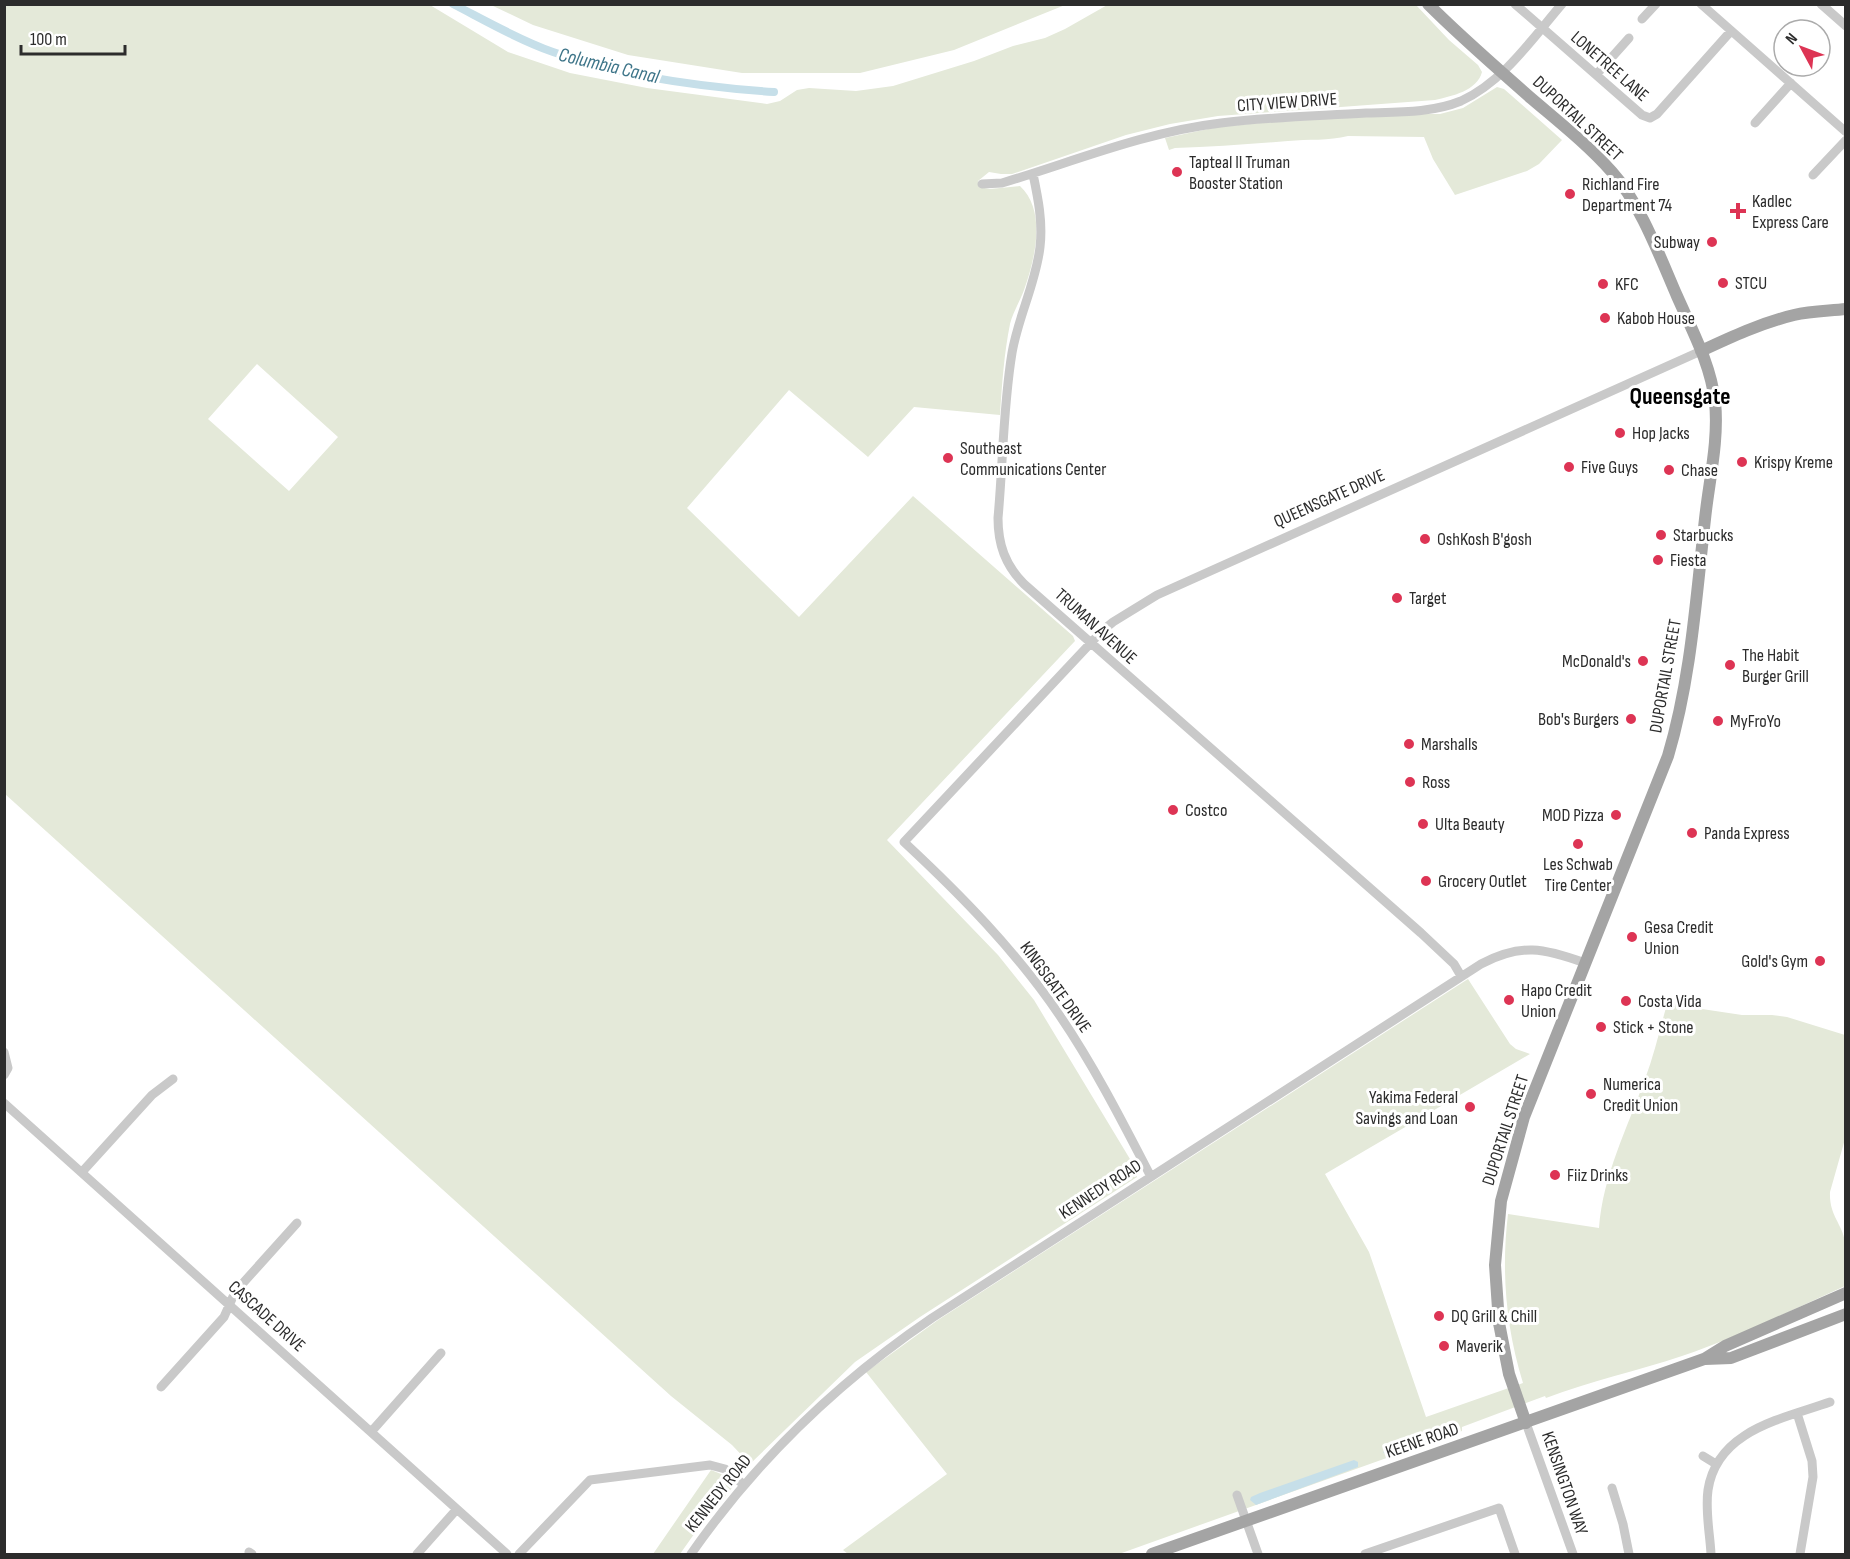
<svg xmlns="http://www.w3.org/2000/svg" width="1850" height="1559" font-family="'Sofia Sans Condensed',sans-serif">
<rect width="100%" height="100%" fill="#fff"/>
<path fill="#e4e9d9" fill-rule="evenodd" d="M1109,4L1416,5L1449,40L1478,65L1482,72C1477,91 1452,96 1435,100L1218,116L1170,124L1126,135L1012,174H1001L989,172L978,181L979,187L990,189L1020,186C1047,211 1035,259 1024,290C1020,301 1013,312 1010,324C1004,354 1002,384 1000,415L914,407L868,457L789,390L687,508L799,617L913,496L1073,636L1075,641L887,840L998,955L1034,1000L1136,1169L1137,1177L920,1317L855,1362L750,1464L732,1445L671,1396L5,794L4,5H430L508,52L570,73L647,88L767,104L780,101L797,90L809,88L856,91L893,86L974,61L1013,46L1045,38L1065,29ZM257,364L338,437L289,491L208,419Z
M491,5V4L1065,5L954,50L860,73H742L628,55L533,25Z
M1497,87L1504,89L1562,140L1539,164L1527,171L1455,195L1433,159L1424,137L1348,136C1329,141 1308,139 1288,141C1250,144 1213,147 1175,148L1169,150L1165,138L1218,127L1259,123L1405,114H1440L1463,108Z
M1468,979L1510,1044L1516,1049L1530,1054L1325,1174L1369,1252L1426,1417L1523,1383C1506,1328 1501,1272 1508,1214L1599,1228C1603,1175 1627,1129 1645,1079C1654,1055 1660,1029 1667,1004L1674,1000L1702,1009L1742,1015H1772L1787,1017L1845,1035V1139L1830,1192C1829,1216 1842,1223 1845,1242C1848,1256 1845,1272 1845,1286C1792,1310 1738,1337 1682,1356C1637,1371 1590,1381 1546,1398L1545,1396L1462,1427V1431L1119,1554H848L843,1550L947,1474L866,1372L938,1320Z
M711,1470L721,1474L736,1483L692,1537L680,1554H653Z"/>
<path fill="#c6dfe9" d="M1442,1430H1444L1445,1434L1438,1438L1387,1456L1383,1452Z
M1354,1460L1358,1462V1467L1256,1505L1250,1500L1251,1497L1260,1493Z"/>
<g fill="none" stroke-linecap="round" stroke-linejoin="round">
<path stroke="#c6dfe9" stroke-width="8" d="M453,4C486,21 519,40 553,52C623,77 700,87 774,92"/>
<path stroke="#c9c9c9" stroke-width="9" d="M1515,4L1642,115L1650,118L1657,114L1731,31
M1701,4L1846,132
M1821,4L1846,26
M1642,19L1656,4
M1596,75L1629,38
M1755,123L1791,83
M1033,174C1038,198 1043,222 1040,247C1036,283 1018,317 1012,353C1003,407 1003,464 998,518C998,544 1005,565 1024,584L1421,933L1454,964L1461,976
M1813,175L1846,140
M982,184L1002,183C1075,161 1145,132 1221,123C1269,117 1318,116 1366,113C1398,112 1432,113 1461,101C1503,82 1532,39 1562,4
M4,1052L8,1068L4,1075
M4,1103L507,1554
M82,1172L152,1095L173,1079
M1150,1175C1122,1121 1094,1066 1060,1016C1016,951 961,895 904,842L1102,631L1113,622L1157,595L1701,351
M161,1387L224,1317L235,1292L297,1223
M1797,1413L1812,1461L1813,1477L1800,1554
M1526,1423L1573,1554
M371,1432L441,1353
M1703,1456L1716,1464
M1612,1488L1623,1524L1629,1554
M1237,1495L1258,1554
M249,1552L252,1554
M417,1554L457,1509
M519,1554L590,1480L710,1465L725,1469L744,1485
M691,1554C756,1461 838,1382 932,1318L1481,964C1521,943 1544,948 1585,963
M1365,1554L1499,1508L1515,1554
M1711,1554C1710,1534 1705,1511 1708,1490C1717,1430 1782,1419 1830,1402"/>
<path stroke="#a4a4a4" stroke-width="12" d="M1428,4C1462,38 1497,68 1532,99C1559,122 1588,145 1612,172C1640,203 1660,257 1677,296C1692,330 1711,365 1715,402C1719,440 1709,481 1705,519C1696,598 1691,679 1668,756L1524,1117L1501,1201L1495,1265L1499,1323L1509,1374L1526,1423
M1701,351C1731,337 1761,323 1794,315C1811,311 1828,311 1846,309
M1705,1359L1731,1358L1846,1314
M1152,1554L1704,1359L1725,1346L1846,1293"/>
</g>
<g fill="#dd3454" stroke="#fff" stroke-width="2">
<circle cx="1177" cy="172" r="6"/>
<circle cx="1570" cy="194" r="6"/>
<path d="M1735 202h6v6h6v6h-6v6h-6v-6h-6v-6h6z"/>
<circle cx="1712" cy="242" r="6"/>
<circle cx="1723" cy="283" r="6"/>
<circle cx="1603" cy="284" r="6"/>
<circle cx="1605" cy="318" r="6"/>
<circle cx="1620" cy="433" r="6"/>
<circle cx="948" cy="458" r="6"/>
<circle cx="1742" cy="462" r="6"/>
<circle cx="1569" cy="467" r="6"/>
<circle cx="1669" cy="470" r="6"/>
<circle cx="1661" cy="535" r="6"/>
<circle cx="1425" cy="539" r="6"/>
<circle cx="1658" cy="560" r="6"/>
<circle cx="1397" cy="598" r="6"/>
<circle cx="1643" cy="661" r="6"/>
<circle cx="1730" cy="665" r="6"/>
<circle cx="1631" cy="719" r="6"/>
<circle cx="1718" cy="721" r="6"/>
<circle cx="1409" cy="744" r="6"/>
<circle cx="1410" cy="782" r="6"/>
<circle cx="1173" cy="810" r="6"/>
<circle cx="1616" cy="815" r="6"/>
<circle cx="1423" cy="824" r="6"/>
<circle cx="1692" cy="833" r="6"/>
<circle cx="1578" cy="844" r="6"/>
<circle cx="1426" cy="881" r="6"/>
<circle cx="1632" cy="937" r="6"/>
<circle cx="1820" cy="961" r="6"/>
<circle cx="1509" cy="1000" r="6"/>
<circle cx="1626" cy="1001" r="6"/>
<circle cx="1601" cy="1027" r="6"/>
<circle cx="1591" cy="1094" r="6"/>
<circle cx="1470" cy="1107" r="6"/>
<circle cx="1555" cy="1175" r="6"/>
<circle cx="1439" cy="1316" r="6"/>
<circle cx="1444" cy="1346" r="6"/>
</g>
<g text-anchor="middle" stroke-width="6" stroke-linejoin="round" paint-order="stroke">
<g font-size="18" fill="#2c2c2c" stroke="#fff">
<text transform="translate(1610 66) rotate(41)" y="6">LONETREE LANE</text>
<text transform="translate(1287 102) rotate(-4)" y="6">CITY VIEW DRIVE</text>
<text transform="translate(1578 118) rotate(43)" y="6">DUPORTAIL STREET</text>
<text transform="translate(1329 498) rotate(-24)" y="6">QUEENSGATE DRIVE</text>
<text transform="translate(1096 626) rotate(42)" y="6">TRUMAN AVENUE</text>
<text transform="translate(1665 676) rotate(-80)" y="6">DUPORTAIL STREET</text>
<text transform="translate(1056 987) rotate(54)" y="6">KINGSGATE DRIVE</text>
<text transform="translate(1505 1130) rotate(-72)" y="6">DUPORTAIL STREET</text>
<text transform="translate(1100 1189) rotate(-33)" y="6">KENNEDY ROAD</text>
<text transform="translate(267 1316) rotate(42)" y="6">CASCADE DRIVE</text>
<text transform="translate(1422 1440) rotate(-19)" y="6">KEENE ROAD</text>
<text transform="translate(1565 1483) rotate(71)" y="6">KENSINGTON WAY</text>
<text transform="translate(718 1493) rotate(-51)" y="6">KENNEDY ROAD</text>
</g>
<g font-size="18" fill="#2c2c2c" stroke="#fff" text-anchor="start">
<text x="1189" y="168">Tapteal II Truman<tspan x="1189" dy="21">Booster Station</tspan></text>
<text x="1582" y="190">Richland Fire<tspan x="1582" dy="21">Department 74</tspan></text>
<text x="1752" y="207">Kadlec<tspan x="1752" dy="21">Express Care</tspan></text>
<text x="1700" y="248" text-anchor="end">Subway</text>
<text x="1735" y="289">STCU</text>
<text x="1615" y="290">KFC</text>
<text x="1617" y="324">Kabob House</text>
<text x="1632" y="439">Hop Jacks</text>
<text x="960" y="454">Southeast<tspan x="960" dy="21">Communications Center</tspan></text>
<text x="1754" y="468">Krispy Kreme</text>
<text x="1581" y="473">Five Guys</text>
<text x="1681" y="476">Chase</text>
<text x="1673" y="541">Starbucks</text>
<text x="1437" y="545">OshKosh B'gosh</text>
<text x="1670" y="566">Fiesta</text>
<text x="1409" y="604">Target</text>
<text x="1742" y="661">The Habit<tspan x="1742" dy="21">Burger Grill</tspan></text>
<text x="1631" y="667" text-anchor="end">McDonald's</text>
<text x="1619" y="725" text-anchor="end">Bob's Burgers</text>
<text x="1730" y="727">MyFroYo</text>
<text x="1421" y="750">Marshalls</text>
<text x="1422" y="788">Ross</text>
<text x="1185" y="816">Costco</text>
<text x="1604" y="821" text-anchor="end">MOD Pizza</text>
<text x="1435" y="830">Ulta Beauty</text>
<text x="1704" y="839">Panda Express</text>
<text x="1578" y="870" text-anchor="middle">Les Schwab<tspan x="1578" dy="21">Tire Center</tspan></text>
<text x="1438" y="887">Grocery Outlet</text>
<text x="1644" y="933">Gesa Credit<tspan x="1644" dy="21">Union</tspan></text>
<text x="1808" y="967" text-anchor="end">Gold's Gym</text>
<text x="1521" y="996">Hapo Credit<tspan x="1521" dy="21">Union</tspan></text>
<text x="1638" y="1007">Costa Vida</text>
<text x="1613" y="1033">Stick + Stone</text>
<text x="1603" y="1090">Numerica<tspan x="1603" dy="21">Credit Union</tspan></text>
<text x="1458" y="1103" text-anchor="end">Yakima Federal<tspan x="1458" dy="21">Savings and Loan</tspan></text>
<text x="1567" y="1181">Fiiz Drinks</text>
<text x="1451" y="1322">DQ Grill &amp; Chill</text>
<text x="1456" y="1352">Maverik</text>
</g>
<g font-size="20" font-style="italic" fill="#3e7589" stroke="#fff">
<text transform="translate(609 65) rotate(13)" y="7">Columbia Canal</text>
</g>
<g font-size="24" font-weight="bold" fill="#000" stroke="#fff">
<text x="1680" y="404">Queensgate</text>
</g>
</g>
<rect width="1850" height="1559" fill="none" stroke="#2c2c2c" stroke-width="12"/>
<g transform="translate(1802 48) rotate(311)"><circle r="28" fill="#ffffff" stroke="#ababab" stroke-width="1.5"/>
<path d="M0-4.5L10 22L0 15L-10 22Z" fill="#dd3454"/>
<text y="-9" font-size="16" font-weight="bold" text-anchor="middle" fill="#2c2c2c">N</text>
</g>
<path d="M21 45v9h104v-9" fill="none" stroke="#2c2c2c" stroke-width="3"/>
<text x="30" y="45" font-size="18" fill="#2c2c2c" stroke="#ffffff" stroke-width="4.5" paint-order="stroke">100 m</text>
</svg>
